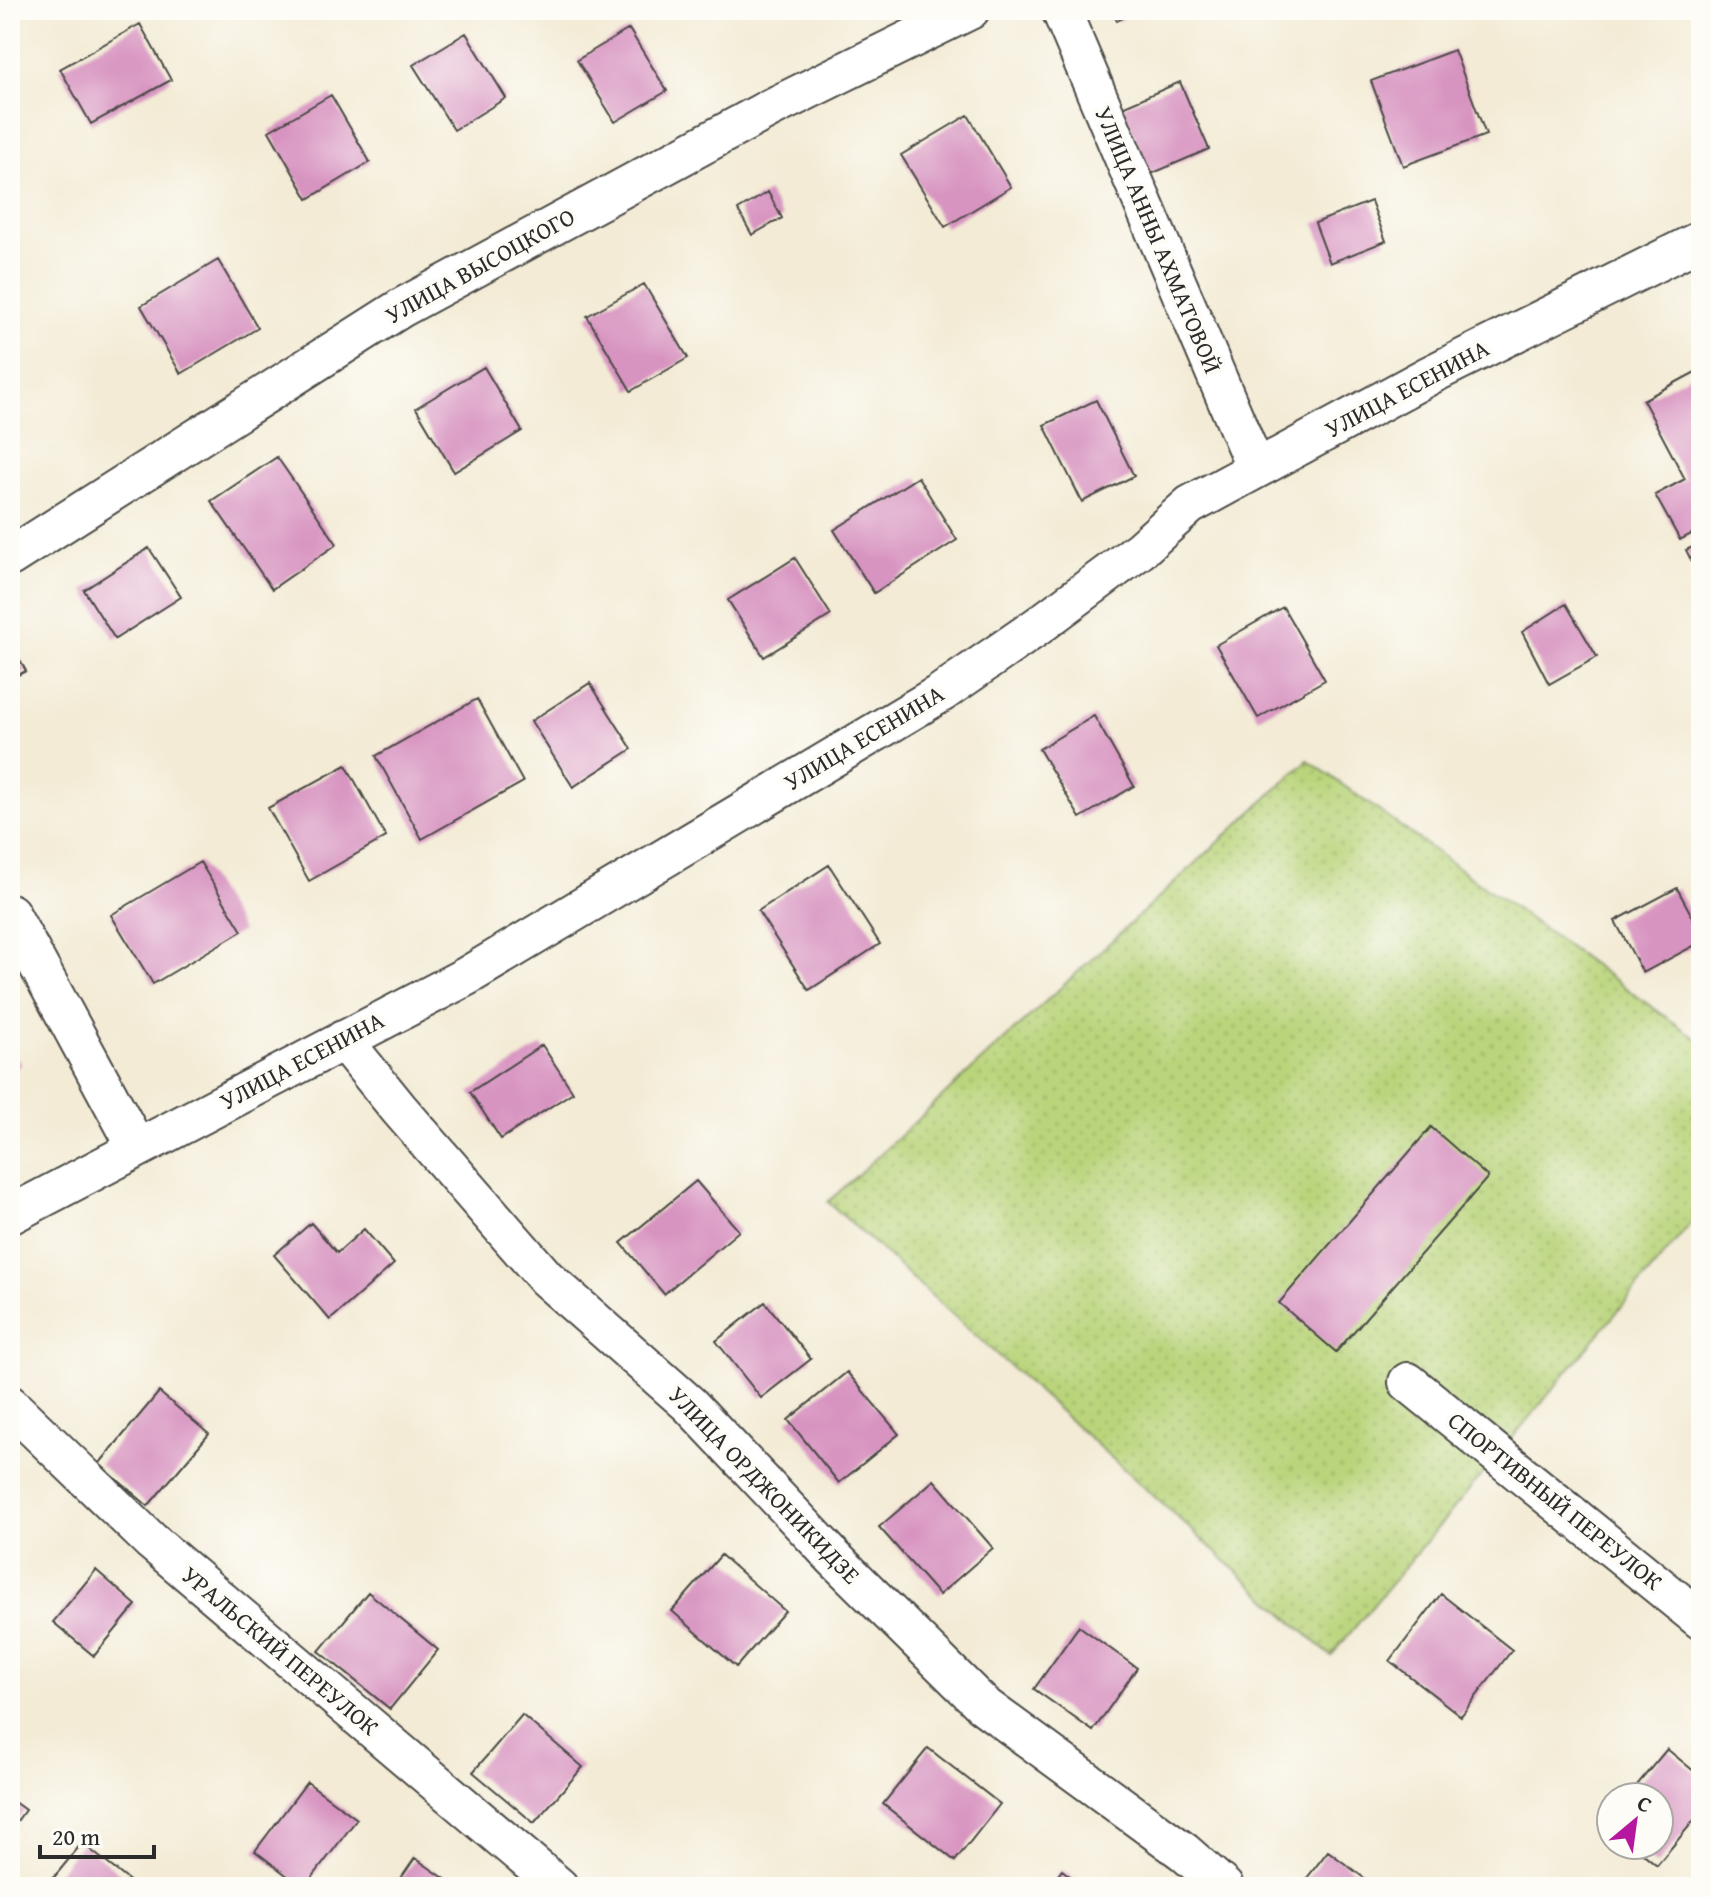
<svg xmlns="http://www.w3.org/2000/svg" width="1711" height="1897" font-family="'Gentium Book Plus',serif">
<defs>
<pattern id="park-dots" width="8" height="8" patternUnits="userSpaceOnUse" patternTransform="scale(2)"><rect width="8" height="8" fill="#b9d47a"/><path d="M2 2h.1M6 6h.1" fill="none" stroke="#9fb66a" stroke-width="1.8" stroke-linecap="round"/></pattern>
</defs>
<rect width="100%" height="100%" fill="#fdfcf7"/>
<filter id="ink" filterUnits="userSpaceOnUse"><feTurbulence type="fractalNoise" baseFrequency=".0125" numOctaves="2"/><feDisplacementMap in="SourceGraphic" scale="16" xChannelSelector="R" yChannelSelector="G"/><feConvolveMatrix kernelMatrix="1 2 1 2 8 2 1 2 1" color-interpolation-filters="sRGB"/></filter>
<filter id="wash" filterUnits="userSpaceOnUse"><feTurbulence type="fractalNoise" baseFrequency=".006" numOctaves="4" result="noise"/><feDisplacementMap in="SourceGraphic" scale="32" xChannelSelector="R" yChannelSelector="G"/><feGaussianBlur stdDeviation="1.8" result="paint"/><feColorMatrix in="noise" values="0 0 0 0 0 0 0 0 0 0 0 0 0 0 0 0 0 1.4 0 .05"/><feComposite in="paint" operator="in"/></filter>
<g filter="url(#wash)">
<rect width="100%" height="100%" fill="#f3ebd5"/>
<path fill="url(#park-dots)" stroke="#728052" stroke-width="2" d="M1308,760L1701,1042V1211L1331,1656L828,1202Z"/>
<g id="blocks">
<path fill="#d894c1" d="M1112,10H1139L1117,21Z
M140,24L171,80L91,124L60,69Z
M629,29L667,91L615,122L577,60Z
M466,33L506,98L454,130L413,65Z
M1454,50L1486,135L1403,166L1371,81Z
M1180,82L1209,149L1151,174L1122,107Z
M331,95L370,162L308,199L269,131Z
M968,115L1011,187L945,227L901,155Z
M768,192L782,218L752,235L738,210Z
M1371,201L1386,241L1330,263L1315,223Z
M218,260L258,328L181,374L141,306Z
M644,284L688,358L631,391L587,316Z
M484,367L522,431L454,472L416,408Z
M1701,369V529L1680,540L1655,495L1685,479L1643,400Z
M1096,400L1134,476L1082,502L1044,425Z
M277,457L337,544L272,589L211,501Z
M918,477L957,540L874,593L834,530Z
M1701,543V580L1686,550Z
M149,548L181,597L115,639L84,590Z
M795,558L831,615L764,657L728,600Z
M1566,604L1597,657L1549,684L1522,632Z
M1283,607L1325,680L1258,718L1216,645Z
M10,642L26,671L10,679Z
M590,683L632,749L573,787L531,721Z
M477,699L523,782L422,839L376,756Z
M1094,716L1134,786L1080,818L1039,749Z
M346,765L386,837L309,881L268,808Z
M200,862L242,931L153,984L111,915Z
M829,865L880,944L809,990L758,911Z
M1677,888L1701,933V942L1643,973L1615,921Z
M542,1045L573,1092L501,1139L470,1092Z
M10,1047L21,1065L10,1071Z
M1431,1127L1488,1177L1336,1352L1279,1303Z
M696,1181L739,1231L664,1294L621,1243Z
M311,1223L337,1253L364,1229L394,1264L330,1320L274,1255Z
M765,1302L811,1359L761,1398L716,1341Z
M847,1372L899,1434L839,1483L788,1420Z
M159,1392L209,1434L148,1506L99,1464Z
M934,1480L993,1548L939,1595L879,1527Z
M721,1555L785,1611L736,1667L672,1611Z
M96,1570L136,1605L94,1656L53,1622Z
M368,1592L438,1650L390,1709L319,1651Z
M1441,1594L1512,1650L1461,1716L1390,1661Z
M1079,1626L1137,1668L1093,1731L1034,1689Z
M522,1715L583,1767L534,1823L473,1772Z
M928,1748L1000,1804L955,1861L883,1804Z
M1667,1749L1701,1777V1812L1657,1865L1633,1845H1659V1797H1627Z
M307,1782L357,1819L305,1887H302L255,1851Z
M10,1799L25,1810L10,1831Z
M82,1843L137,1887H46Z
M1328,1851L1376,1887H1300Z
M415,1858L457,1887H395Z
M1062,1870L1084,1887H1049Z"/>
</g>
</g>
<g filter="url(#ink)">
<use href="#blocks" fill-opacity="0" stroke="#494844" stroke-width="2"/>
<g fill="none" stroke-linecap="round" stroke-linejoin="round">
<defs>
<path id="street" d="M1061,10L1256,469
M10,557L401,308L769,109L970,10
M10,913L137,1148
M343,1040L399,1109L546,1278L690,1405L834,1558L983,1705L1184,1852L1224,1887
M10,1215L467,976L941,693L1038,626L1140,550L1190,505L1430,375L1701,240
M1408,1382L1701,1620
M10,1405L151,1541L559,1887"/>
</defs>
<use href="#street" stroke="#494844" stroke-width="42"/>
<use href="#street" stroke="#fff" stroke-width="38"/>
</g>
</g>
<g text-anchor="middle" stroke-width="8" stroke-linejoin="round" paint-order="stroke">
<g font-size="24" fill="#2b2b2b" stroke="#fdfcf7">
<text transform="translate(1158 240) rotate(67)" y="8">УЛИЦА АННЫ АХМАТОВОЙ</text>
<text transform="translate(480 266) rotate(-29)" y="8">УЛИЦА ВЫСОЦКОГО</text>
<text transform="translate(1407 389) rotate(-28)" y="8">УЛИЦА ЕСЕНИНА</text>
<text transform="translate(864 738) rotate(-31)" y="8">УЛИЦА ЕСЕНИНА</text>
<text transform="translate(302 1061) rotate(-28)" y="8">УЛИЦА ЕСЕНИНА</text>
<text transform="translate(764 1485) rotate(46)" y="8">УЛИЦА ОРДЖОНИКИДЗЕ</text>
<text transform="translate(1555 1501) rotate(39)" y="8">СПОРТИВНЫЙ ПЕРЕУЛОК</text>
<text transform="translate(280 1651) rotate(40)" y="8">УРАЛЬСКИЙ ПЕРЕУЛОК</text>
</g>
</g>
<rect width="1711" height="1897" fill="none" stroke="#fdfcf7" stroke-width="40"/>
<g transform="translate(1635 1821) rotate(29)"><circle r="38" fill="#fdfcf7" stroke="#a9a8a5" stroke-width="2"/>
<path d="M0-6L14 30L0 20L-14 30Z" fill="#b5179e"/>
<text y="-12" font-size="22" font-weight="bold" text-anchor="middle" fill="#2b2b2b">С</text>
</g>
<path d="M40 1845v12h114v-12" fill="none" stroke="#2b2b2b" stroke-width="4"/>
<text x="52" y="1845" font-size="24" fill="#2b2b2b" stroke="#fdfcf7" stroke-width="6" paint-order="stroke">20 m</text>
</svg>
